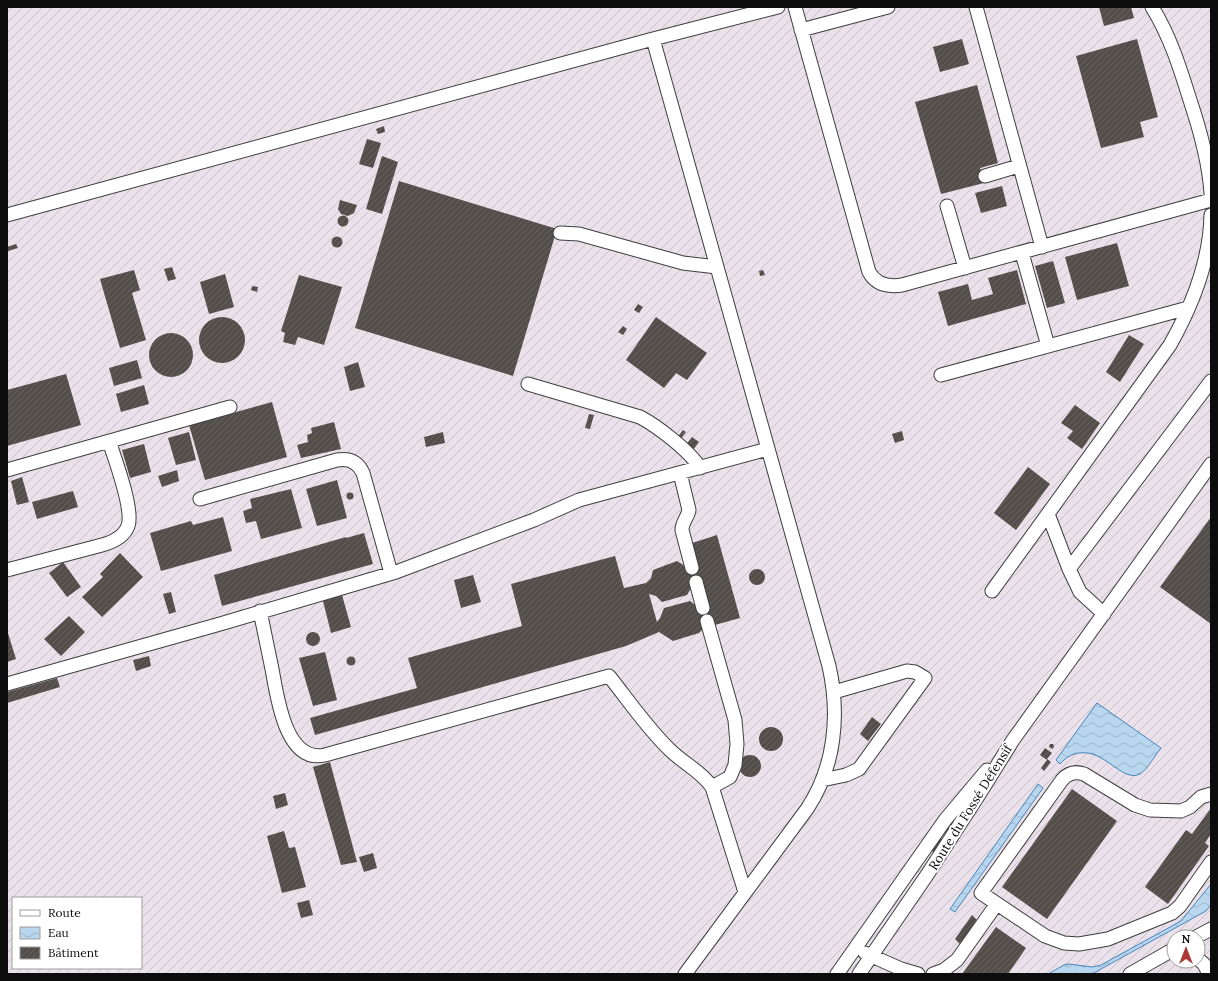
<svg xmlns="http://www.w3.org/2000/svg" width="1218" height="981" font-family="Lora,serif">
<defs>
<pattern id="industrial-furrows" width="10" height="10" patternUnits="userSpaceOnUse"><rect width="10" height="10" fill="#eae1ea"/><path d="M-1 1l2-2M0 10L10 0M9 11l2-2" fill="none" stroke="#c8c0c8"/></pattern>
<pattern id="water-waves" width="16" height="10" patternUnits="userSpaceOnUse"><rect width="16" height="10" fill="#b8d6ee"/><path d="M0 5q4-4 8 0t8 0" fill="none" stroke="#9db6cb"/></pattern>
<pattern id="building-hatch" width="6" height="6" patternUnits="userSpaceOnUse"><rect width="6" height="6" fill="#534e4a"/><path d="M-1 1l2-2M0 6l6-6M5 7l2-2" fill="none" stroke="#676360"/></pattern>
</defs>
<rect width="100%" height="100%" fill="#fdfbee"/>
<path fill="url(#industrial-furrows)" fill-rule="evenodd" d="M7,7H1211V974H7ZM13,898H141V968H13ZM1174,937H1198V961H1174Z"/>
<path fill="url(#water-waves)" stroke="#4886bc" d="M1097,703L1161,748C1156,754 1147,770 1140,774C1122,783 1105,749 1079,753C1072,754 1065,758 1060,764L1056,760Z
M1038,784L1043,788L955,912L950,909Z
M1211,884V905L1206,911L1092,974H1048L1064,965L1069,964L1092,967L1101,965L1181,921Z"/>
<path fill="url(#building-hatch)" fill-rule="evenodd" d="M1099,7H1131L1134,18L1104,26Z
M962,39L969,64L940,72L933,47Z
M1137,39L1158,117L1140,122L1144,137L1101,148L1076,56Z
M977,85L998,163L980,168L984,183L941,194L915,102Z
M384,126L385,132L378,134L376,129Z
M367,139L381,143L373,168L359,164Z
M382,156L398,162L382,214L366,209Z
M399,181L557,229L513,376L355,328Z
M1002,186L1007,206L981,213L975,193Z
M340,200L357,205L354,213L348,216L341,214L338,209Z
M337.5 221a5.5 5.5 0 1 1 11 0a5.5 5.5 0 1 1-11 0Z
M331.5 242a5.5 5.5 0 1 1 11 0a5.5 5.5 0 1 1-11 0Z
M1117,243L1129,286L1077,300L1065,257Z
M16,244L18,248L8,251L7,247Z
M1053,261L1065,303L1047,308L1035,266Z
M172,267L176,279L168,281L164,269Z
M134,270L140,290L132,293L146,340L120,348L100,279Z
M763,270L765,275L760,276L759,271Z
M1017,270L1026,304L948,326L938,292L968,284L972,300L993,294L988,278Z
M225,274L234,307L209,314L200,282Z
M299,275L342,287L324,345L298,337L295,345L283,342L285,333L281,331Z
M252,286L258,287L257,292L251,290Z
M638,304L643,307L639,313L634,310Z
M656,317L707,353L687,380L676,373L664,388L626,360Z
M199 340a23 23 0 1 1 46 0a23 23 0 1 1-46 0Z
M623,326L627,329L623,335L618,332Z
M149 355a22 22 0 1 1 44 0a22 22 0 1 1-44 0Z
M1129,335L1144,344L1120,382L1106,372Z
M137,360L142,378L114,386L109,368Z
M358,362L365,387L350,391L344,367Z
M66,374L81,425L7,446V390Z
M144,385L149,404L121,412L116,394Z
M272,402L287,457L205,480L189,425Z
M1075,405L1100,423L1082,449L1067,438L1073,431L1061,423Z
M589,414L594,415L590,429L585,428Z
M334,422L341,449L301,458L297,445L308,442L307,435L312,433L311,428Z
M683,430L686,432L679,441L676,439Z
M902,431L904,440L895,443L892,434Z
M189,432L196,460L176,465L168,438Z
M443,432L445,443L426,447L424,437Z
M692,437L699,442L693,450L686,445Z
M144,444L151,472L130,478L122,450Z
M1028,467L1050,484L1016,530L994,513Z
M177,470L179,481L162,487L158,476Z
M22,477L29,502L17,505L11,481Z
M337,480L347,518L317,526L306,489Z
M291,489L302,528L261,539L256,521L246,523L243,511L252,508L250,499Z
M73,491L78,507L37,519L32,502Z
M346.5 496a3.5 3.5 0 1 1 7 0a3.5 3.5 0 1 1-7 0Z
M223,517L232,551L161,571L150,533L191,521L193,525Z
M1211,517V624L1160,587Z
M364,533L373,564L222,606L214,575L346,537V538Z
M717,535L740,618L704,628L699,633L673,641L659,632L626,646L315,735L310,718L417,688L408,658L522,626L511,584L615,556L624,588L646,583L651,578L653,570L677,561L691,570L689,544ZM695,581L702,610L690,601L664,608L660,618L657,622L649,594L656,596L662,602L687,595Z
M120,553L143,577L102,617L82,597L103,577L100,574Z
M63,562L81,587L67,597L49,573Z
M749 577a8 8 0 1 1 16 0a8 8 0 1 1-16 0Z
M473,575L481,602L461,608L454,580Z
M171,592L176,612L169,614L163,594Z
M342,595L351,627L331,633L323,601Z
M69,616L85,632L61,656L44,639Z
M7,630L16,659L7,662Z
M306 639a7 7 0 1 1 14 0a7 7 0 1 1-14 0Z
M325,652L337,700L313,706L299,658Z
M149,656L151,666L136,671L133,660Z
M346.5 661a4.5 4.5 0 1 1 9 0a4.5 4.5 0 1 1-9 0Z
M57,678L60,687L7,703V692Z
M872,717L881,724L868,741L860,734Z
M759 739a12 12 0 1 1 24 0a12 12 0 1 1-24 0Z
M1050,744H1053L1054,746L1053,749L1049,747Z
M1045,748L1052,753L1047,759L1051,762L1044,771L1041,768L1047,760L1040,755Z
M739 766a11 11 0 1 1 22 0a11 11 0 1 1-22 0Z
M330,762L357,862L341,865L313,767Z
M1072,789L1117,821L1047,919L1002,887Z
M285,793L288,805L276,809L273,796Z
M1211,808V834L1205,843L1209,846L1168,904L1145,887L1186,830L1192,834Z
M284,831L289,848L295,847L306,887L282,893L267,836Z
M938,837L943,840L935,853L930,850Z
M373,853L377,868L364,872L359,857Z
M309,900L313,915L301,918L297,903Z
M972,915L977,920L960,944L955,939Z
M996,927L1026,948L1008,974H962Z"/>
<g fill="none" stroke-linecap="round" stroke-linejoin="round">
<defs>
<path id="minor" d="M795,7L869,272C876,285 889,287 902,285L1211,200
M976,7L1042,247
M1152,7C1170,36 1180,68 1190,100C1200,130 1209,162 1211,193
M801,30L888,7
M653,39L778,7
M985,176L1019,166
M947,206L965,268
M7,215L653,39L829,666C840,715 835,767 807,809L685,974
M560,233L579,234L683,263L717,267
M1022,253L1048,346
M941,375L1188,308
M528,384L640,417C657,426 690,451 700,468
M7,470L230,407
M680,473L689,510C688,517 682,522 682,530L692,568
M200,499L337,460C349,458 358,462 363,473L391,573
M1048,514L1069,569
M7,570L102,545C113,542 124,537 128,526C134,510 115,459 109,441
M696,582L703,608
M992,591L1170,345C1192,306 1210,260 1211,215
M260,611C264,631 268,650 272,669C277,695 285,764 325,755L609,676C629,701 647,728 670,750C683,763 701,771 712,787L745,892
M1104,614L1080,592L1069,569L1211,381
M707,621L735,720L737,744L735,765L730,777L712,787
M7,684L220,624L396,572L534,520L579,500L768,449
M822,780L846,775L859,769L925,678L915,672L907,671L834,692
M1211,794L1201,797L1190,807L1181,811L1150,810L1135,805L1084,774C1075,771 1068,773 1062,780L981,893L1045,936L1064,943L1079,944L1108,939L1172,913L1180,906L1211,862
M1196,937L1211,929
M865,953L901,969L918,974
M1198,959L1204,964L1209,974
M837,974L945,820L987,770
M859,974L927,875L980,793L1013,740L1211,464
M933,974L944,970L957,960L996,905
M1130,974L1174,949"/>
</defs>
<use href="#minor" stroke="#3f3f3f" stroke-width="15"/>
<use href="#minor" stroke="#fff" stroke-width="13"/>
</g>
<g text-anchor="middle" stroke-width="4" stroke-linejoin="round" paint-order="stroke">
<g font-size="13" fill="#0c0c0c" stroke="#fff">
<text transform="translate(970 807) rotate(-58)" y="5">Route du Fossé Défensif</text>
</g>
</g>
<rect width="1218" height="981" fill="none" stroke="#0c0c0c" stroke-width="16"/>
<rect x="12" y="897" width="130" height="72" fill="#ffffff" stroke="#9e9e9e"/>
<rect x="20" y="910" width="20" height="6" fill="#ffffff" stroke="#9e9e9e"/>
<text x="48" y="917" font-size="12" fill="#0c0c0c">Route</text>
<rect x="20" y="927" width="20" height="12" fill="url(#water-waves)" stroke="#9e9e9e"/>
<text x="48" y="937" font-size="12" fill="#0c0c0c">Eau</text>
<rect x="20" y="947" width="20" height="12" fill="url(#building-hatch)" stroke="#9e9e9e"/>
<text x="48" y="957" font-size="12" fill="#0c0c0c">Bâtiment</text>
<g transform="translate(1186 949)"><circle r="19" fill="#ffffff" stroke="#9e9e9e"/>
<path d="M0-3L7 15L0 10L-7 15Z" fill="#ab3836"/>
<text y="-6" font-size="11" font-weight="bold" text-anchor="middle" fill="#0c0c0c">N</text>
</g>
</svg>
